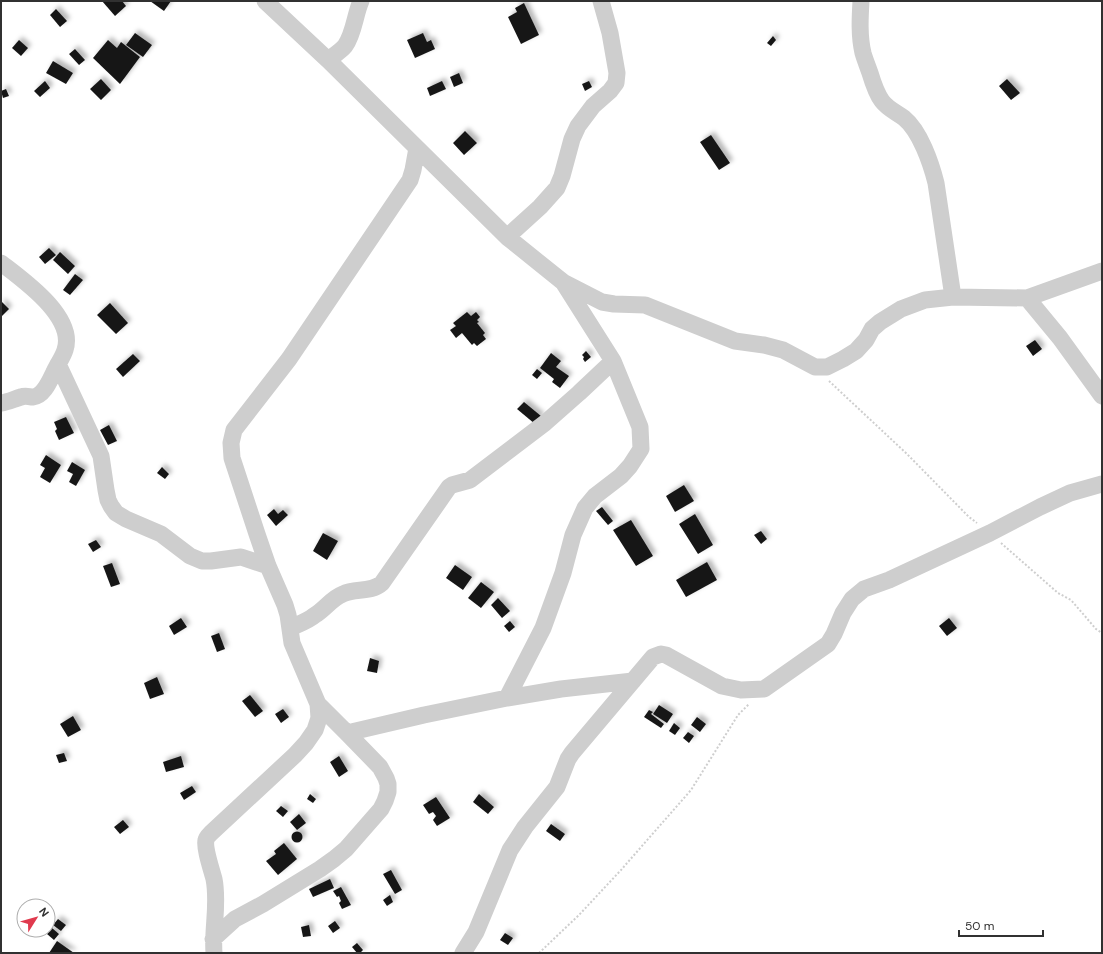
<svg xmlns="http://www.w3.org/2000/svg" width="1103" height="954" font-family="'DM Sans',sans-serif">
<defs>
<filter id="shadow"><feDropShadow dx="3.5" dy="-3.5" stdDeviation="2" flood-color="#0004"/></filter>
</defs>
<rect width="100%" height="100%" fill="#fff"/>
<path fill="#181818" filter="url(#shadow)" d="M102,1H122L126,6L115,16Z
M150,1H171L164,11Z
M524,3L539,35L521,44L508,17L517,12L515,8Z
M56,9L67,21L60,27L50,15Z
M135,33L152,45L143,57L126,45Z
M423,33L427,42L431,40L435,49L415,58L407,40Z
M773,36L776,40L771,46L767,43Z
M19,40L28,48L21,56L12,48Z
M108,40L117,48L121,42L140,57L120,84L93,58Z
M75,49L85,60L79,65L69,54Z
M53,61L73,73L66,84L46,73Z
M459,73L463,83L454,87L450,77Z
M101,79L111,90L101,100L90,89Z
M1007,79L1020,93L1011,100L999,86Z
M45,81L50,88L40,97L34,91Z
M442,81L446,89L430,96L427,88Z
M589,81L592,87L585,91L582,84Z
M6,89L9,96L3,98L1,91Z
M465,131L477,143L464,155L453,143Z
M711,135L730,163L719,170L700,142Z
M49,248L56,255L45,264L39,257Z
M60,252L75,266L68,274L53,260Z
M75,274L83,280L70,295L63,290Z
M1,301L9,309L1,317Z
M110,303L128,323L116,334L97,315Z
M467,312L471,316L476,312L480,317L477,320L479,322L477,323L485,333L483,335L486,339L477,346L474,343L472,345L462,333L456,338L450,330L456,326L453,323Z
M1035,340L1042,349L1033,356L1026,346Z
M586,351L591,357L585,362L583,359L584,357L582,355Z
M551,353L561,361L556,367L569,376L560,388L552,382L554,379L540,368Z
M133,354L140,361L123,377L116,369Z
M537,369L542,373L537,379L532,375Z
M524,402L541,416L535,424L517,409Z
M66,417L74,433L59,440L55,431L57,429L54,422Z
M109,425L117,441L108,445L100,430Z
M46,455L61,465L50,483L40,477L45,468L40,465Z
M72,462L85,470L76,486L69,482L73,474L67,471Z
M162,467L169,474L165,479L157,473Z
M684,485L694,501L675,512L666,496Z
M602,507L613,521L608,525L596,511Z
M274,509L278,514L283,510L288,515L276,526L267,515Z
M695,514L713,545L698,554L679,524Z
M631,520L653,556L636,566L613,530Z
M761,531L767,539L761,544L754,535Z
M323,533L338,541L327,560L313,551Z
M96,540L101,547L93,552L88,544Z
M707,562L717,580L686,597L676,580Z
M112,563L120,584L111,587L103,566Z
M455,565L472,577L463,590L446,578Z
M481,582L494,592L481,608L468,598Z
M498,598L510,611L502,618L491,605Z
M181,618L187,627L174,635L169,626Z
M949,618L957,628L947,636L939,626Z
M510,621L515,627L509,632L504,626Z
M219,633L225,649L217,652L211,636Z
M370,658L379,661L377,673L367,671Z
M157,677L164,694L150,699L144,683Z
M250,695L263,711L255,717L242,701Z
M659,705L673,714L667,723L653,714Z
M283,709L289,717L281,723L275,714Z
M649,710L653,712L651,714L664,724L661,728L644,717Z
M73,716L81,730L68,737L60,724Z
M697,717L706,724L700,732L691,725Z
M674,723L680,728L675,735L669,731Z
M688,732L694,736L689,743L683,738Z
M64,753L67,761L59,763L56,755Z
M181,756L184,767L166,772L163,762Z
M339,756L348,771L339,777L330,762Z
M192,786L196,792L184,800L180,793Z
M310,794L316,799L313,803L307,799Z
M479,794L494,807L488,814L473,802Z
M436,797L450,818L437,826L433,820L436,816L433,812L429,814L423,805Z
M281,806L288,811L283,817L276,811Z
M299,814L306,823L297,830L290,822Z
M123,820L129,827L120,834L114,827Z
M551,824L565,834L560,841L546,831Z
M291.5 837a5.5 5.5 0 1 1 11 0a5.5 5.5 0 1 1-11 0Z
M284,843L297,859L278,875L266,861L276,854L274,851Z
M391,870L402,890L395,894L383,874Z
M330,879L334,888L313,897L309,889Z
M341,887L351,905L342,909L339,903L341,901L339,896L337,897L333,891Z
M390,895L393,902L387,906L383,900Z
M58,919L66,925L61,931L53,925Z
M335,921L340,928L333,933L328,926Z
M309,925L311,936L303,937L301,927Z
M52,928L59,934L54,940L47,934Z
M505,933L513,938L508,945L500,940Z
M57,941L74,953H49Z
M357,943L363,950L360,953H357L352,947Z"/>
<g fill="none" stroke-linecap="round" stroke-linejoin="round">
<path stroke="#cecece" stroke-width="2" stroke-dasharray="2 2" stroke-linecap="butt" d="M829,381L907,454L969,517L977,523
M1001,543L1058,593L1071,600L1096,629L1102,633
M539,953L579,915L621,870L691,790L738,715L749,704"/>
<path stroke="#cecece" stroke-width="17" d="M265,1L328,60L507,237L563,282L602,302L614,304L645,305L735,341L764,345L783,350L815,367H827L843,359L856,351L866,340L872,329L880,322L901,309L925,300L953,297L1027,298L1102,271
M861,1C860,18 859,36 863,53C865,60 868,67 870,73C873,83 876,93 882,101C888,109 896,112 904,118C920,131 931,163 936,183L953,297
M328,60C333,56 341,51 345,46C354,34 355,14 361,1
M507,237L540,207L557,188L562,176L572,139L578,126L593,106L610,91L616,83L617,73L610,33L601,1
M1,263C23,280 76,317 65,350C63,357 57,365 54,372C50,380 44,396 33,397C29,397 26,395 21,397C14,399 8,402 1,403
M1027,298L1060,338L1102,396
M58,364L101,456L106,490L108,500L111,506L116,513L126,519L161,534L190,556L202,561H211L241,557L268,566
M290,628C299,624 308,621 315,615C325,609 332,598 343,594C355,588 371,593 382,583L449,487L452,485L470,480L545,423L579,393L613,361
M507,698L543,628L563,573L573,535L585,508L595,496L621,476L630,466L641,449L640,427L613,361L563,282
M347,733L424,715L507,698L561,689L633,681
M213,939L235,919L263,904L320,869L334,859L346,849L381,809L385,801L388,792V784L386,778L380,767L347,733L318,704
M214,953C212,929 219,904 214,879C212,871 204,848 206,840C206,838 209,835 211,833L295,755L306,743L315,730L319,718L318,704L292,643L288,615L285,605L268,566L257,534L232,458L231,443L234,430L289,359L410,180L413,170L417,148
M463,953L476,932L510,850L525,827L557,787L568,759L572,753L653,657L661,654L666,655L722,686L741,690L764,689L828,644L834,634L843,613L852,599L864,589L889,580L990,533L1040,507L1070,493L1102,484"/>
</g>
<rect width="1103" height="954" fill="none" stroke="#313131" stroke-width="4"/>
<g transform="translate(36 918) rotate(53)"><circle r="19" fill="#ffffff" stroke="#adadad"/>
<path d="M0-3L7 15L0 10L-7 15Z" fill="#e03a4e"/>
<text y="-6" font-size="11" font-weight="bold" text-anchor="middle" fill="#313131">N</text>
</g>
<path d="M959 930v6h84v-6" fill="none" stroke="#313131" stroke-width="2"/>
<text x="965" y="930" font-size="12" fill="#313131" stroke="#ffffff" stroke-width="3" paint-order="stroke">50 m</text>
</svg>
